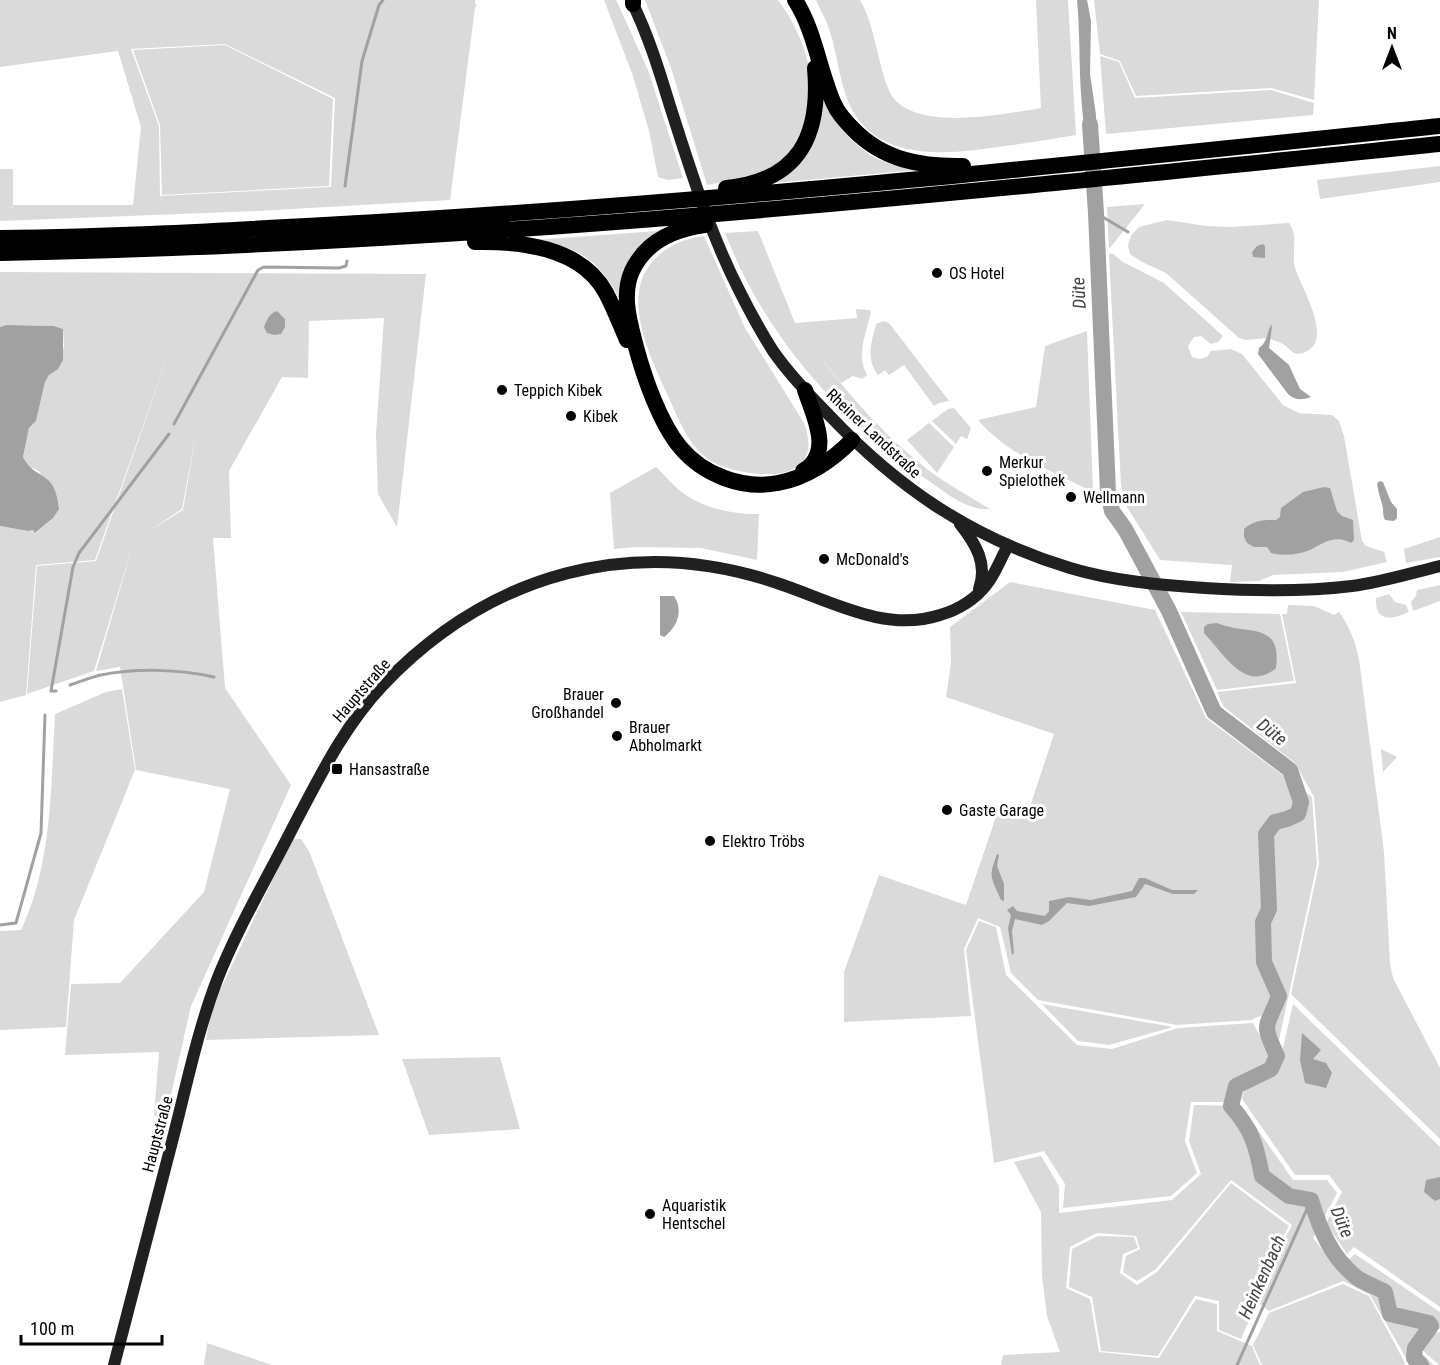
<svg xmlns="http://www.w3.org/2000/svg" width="1440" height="1365" font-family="'Roboto Condensed',sans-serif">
<rect width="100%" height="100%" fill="#fff"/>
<path fill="#dadada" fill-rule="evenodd" d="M0,0H475V4L477,5L475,8L450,200L256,211L0,221V169H13V205H133L141,127L118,51L0,67ZM225,44L335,98L331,187L160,196L159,126L131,49Z
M604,0H616L648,70L683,178L668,180L658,177L649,131L633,76Z
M645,0H778C801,30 816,72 811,112C810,120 803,129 799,136C793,149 785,159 773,167C753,178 728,181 707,185L671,68Z
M816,0H860C875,26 877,60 888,88C905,135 1004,114 1041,108L1036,0H1068L1076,135C1052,139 1028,143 1004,146C953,154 880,164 851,108C839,83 838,55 829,29C826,19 820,10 816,0Z
M1094,0H1319L1314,100L1271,88L1136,96L1120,61L1100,54Z
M225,45L333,99L329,186L162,195L160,125L133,50Z
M1100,56L1119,62L1135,98L1271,90L1314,103L1313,115L1106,134Z
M823,98C846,141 867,163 917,170L774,183C807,165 821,134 823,98Z
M1440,166V182L1320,199L1317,180Z
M1145,204L1109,249L1107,207Z
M1167,220L1206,226L1231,227L1289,223C1299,237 1291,252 1295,268C1301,287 1333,338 1307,351C1304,353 1299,355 1294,353C1290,351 1287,346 1283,344C1280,342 1275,341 1270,339L1272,329L1270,325L1267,338L1245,340L1239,338L1166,273L1142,262L1130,254L1128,246L1129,241L1132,234L1139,227Z
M658,231C629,252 623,263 619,298C596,257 579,247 532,240Z
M758,231L795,323L857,318L856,309L870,310L871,313C866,332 856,356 867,375L862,379L853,376L841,383L818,354C850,397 885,436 927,469C946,484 969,496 990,509C968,511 946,493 929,481C840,420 764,335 725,233Z
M704,236L745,328L804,423C808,434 811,448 805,458C792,485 728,473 708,459C687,444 678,417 667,394C649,354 617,290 659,255C671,244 687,238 704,236Z
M1112,253L1123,262L1164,283L1223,336L1218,342L1211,344L1201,336L1194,337L1188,346L1192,357L1200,359L1207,357L1211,351L1231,349L1242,354L1283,405L1299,413L1332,415L1339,421L1344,436L1362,541L1366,546L1384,552L1387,562L1343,572L1273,575L1259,581L1230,582L1232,565L1160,560L1127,507L1121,485L1109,255Z
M0,272L426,274L397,527L378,494L376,435L384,318L309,321L308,378L282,377L229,471L231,538H213L225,688L291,785L191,1006L166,1117L154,1116L159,1052L65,1055L71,984L120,983L204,892L230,789L136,770L120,667L96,671L134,541L94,671L27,694L37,566L96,561L175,336L95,560L36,565L26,695L0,702V526L28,531L34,530L36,533L53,518L40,472L27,465L23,457L29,428L36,421L45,382L64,347L63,329L54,326L6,325L0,327ZM197,428L183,510L149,531L182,509Z
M883,321L889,323L949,401L939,403L934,406L904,365L889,375L885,370L878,375C866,360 871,342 876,324Z
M1087,331L1093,492C1053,472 1007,454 978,420L1036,407L1045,346Z
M954,408L971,428L967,439L961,436L956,444L932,421L948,409Z
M929,423L954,447L937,473L907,440Z
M656,467C665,475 673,486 683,493C703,508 735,515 759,514L757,560L701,548L635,547L614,549L610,493Z
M1440,537V557L1406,563L1404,549Z
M1010,582L1155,610L1206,718L1312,797L1317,864L1279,1040L1267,1013L1251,1020L1177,1025L1038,1000L1011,973L1000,927L978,918L964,949L971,1016L844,1022V972L879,875L966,905L999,808L1027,816L1054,734L946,697L951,663L950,627Z
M1440,585V601L1413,611L1411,602L1416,596L1417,590Z
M1389,594L1395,602L1406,605L1409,612C1392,619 1375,624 1376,598Z
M1288,605L1314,606L1334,615L1339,612C1350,627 1355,641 1359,659L1384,852L1390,963L1393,978L1440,1068V1139L1291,994L1319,864L1314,797L1295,763L1224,707L1217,692L1296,683L1282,614H1287Z
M1181,612L1280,614L1294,681L1217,690Z
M122,689L135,770L74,920L66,1027L0,1030V931L21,930C52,866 51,784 55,714L106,692Z
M1381,749L1397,757L1383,772Z
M292,839H301L309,851L379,1035L206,1040L212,1007Z
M979,921L996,927L1006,975L1077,1045L1112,1049L1178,1028L1253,1023L1270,1054L1267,1062L1230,1080L1225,1102H1191L1185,1141L1197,1173L1171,1196L1063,1208L1065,1184L1044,1151L994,1163L966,950Z
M1042,1004L1173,1027L1109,1045L1078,1041Z
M1293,1004L1440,1147V1307L1354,1247L1347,1254L1326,1223L1342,1192L1329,1175H1295L1242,1099L1244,1089L1277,1074Z
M500,1057L520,1129L429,1135L402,1059Z
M1194,1105L1241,1106L1293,1180H1327L1337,1193L1313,1238L1338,1269L1355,1254L1440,1312V1329L1422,1330L1411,1344L1434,1365H1410L1370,1295L1343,1281L1269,1311L1252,1298L1292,1225L1231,1180L1156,1269L1137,1281L1123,1272L1126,1256L1140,1249L1136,1236L1097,1233L1070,1247L1066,1288L1090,1299L1099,1352L1159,1358L1196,1299L1217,1304V1331L1252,1346L1260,1365H1001L1003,1355L1060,1352L1047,1316L1042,1276L1041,1212L1014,1162L1041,1156L1059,1186V1213L1172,1200L1201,1174L1189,1141Z
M1231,1183L1289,1226L1250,1298L1257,1303L1241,1339L1219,1330V1301L1195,1296L1158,1356L1101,1351L1092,1297L1069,1287L1072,1249L1098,1236L1134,1237L1138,1248L1123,1254L1120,1273L1137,1285L1157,1272Z
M1343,1284L1369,1296L1405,1363L1404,1365H1262L1253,1345L1269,1313Z
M1440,1332V1365H1439L1421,1349L1433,1333Z
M207,1343L272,1365H204Z"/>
<path fill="#a1a1a1" d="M1077,0H1087L1091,21L1090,74L1096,115L1095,144L1084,146C1085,128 1082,112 1081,94C1079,63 1080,31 1077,0Z
M1263,244L1265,246V258L1253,257L1252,252L1257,246Z
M277,311L285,319V327L281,334L274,335L267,333L264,327C267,319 270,313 277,311Z
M1271,324L1272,328L1269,348L1289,365L1300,389L1311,397C1301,400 1296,401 1288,394L1258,354L1259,348C1268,342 1267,332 1271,324Z
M6,325L54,326L63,329V360L58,369L49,375L45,382L36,421L29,428L23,457C36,482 55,468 59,509L53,518L35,533L33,530L28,531L0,526V327Z
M1380,481L1383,482L1391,502L1397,509V518L1394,521L1385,520C1382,514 1384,509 1382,504C1380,497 1378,491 1377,483Z
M1324,487L1330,488L1337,511L1342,516L1353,520L1354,540L1351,543C1336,534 1323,543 1310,550C1299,555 1282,556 1271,553L1267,547H1254L1247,543L1244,537V529C1254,520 1263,520 1276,520L1280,517L1281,508L1303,492Z
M660,596H674C684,611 677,627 664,637L660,635Z
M1217,623C1247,636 1282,620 1276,668C1246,694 1224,654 1204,633V627L1208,624Z
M997,854L999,855L997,866L1004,884V901L1001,900C991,877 988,878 997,854Z
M1139,878H1145L1172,890H1198L1194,894H1173L1145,884L1136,897L1089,906L1067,903L1049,921L1042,925L1015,919L1012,931L1014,953L1012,955L1008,928L1011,915L1007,910L1013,906L1017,911L1045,916L1049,911V901L1069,897L1091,900L1132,891Z
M1302,1033L1321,1050L1313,1059L1326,1063L1332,1073L1326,1088L1305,1083L1300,1060Z
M1440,1177V1199L1435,1201L1424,1192L1426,1180Z"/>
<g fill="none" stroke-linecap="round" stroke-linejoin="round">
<path stroke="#a1a1a1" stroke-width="3" d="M345,186L362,61L379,5L383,0
M1096,213L1128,232
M174,424L258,270L264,267L339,268L346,266L347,261
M70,685C80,682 91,677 101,675C135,668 180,669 214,677
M56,691H51L73,567L79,553L169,434
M0,925L16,923L41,833L45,715
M1237,1365L1311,1200"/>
<path stroke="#a1a1a1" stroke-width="16" d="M1090,124L1096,213L1108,492L1112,511L1125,529L1169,611L1214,712L1290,770L1301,802L1298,814L1287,819L1275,822L1266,834L1269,909L1263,922L1264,962L1279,996C1266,1030 1261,1021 1277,1056L1271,1069L1236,1086L1231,1106C1252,1130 1256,1144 1262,1176L1289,1196L1311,1200C1320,1229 1331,1257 1356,1277C1364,1283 1376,1287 1385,1292L1390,1314L1429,1323L1431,1326L1415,1348L1414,1358L1421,1365"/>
<path stroke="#202020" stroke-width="12" d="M631,0C648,34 659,70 670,106C690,168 710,234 740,292C750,312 761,332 773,351C789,374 809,395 829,415C899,489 972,538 1070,568C1113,581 1160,585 1205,588C1254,591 1303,592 1352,586C1382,582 1411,573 1440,566
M960,524C976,544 988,564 979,589
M114,1365C134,1288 154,1211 174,1134C187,1083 198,1030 217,980C237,929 266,880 291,831C318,780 343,727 383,685C490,573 633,533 780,584C831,601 885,633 940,615C958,610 976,599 987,584C996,573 1001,557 1008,546"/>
<path stroke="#000" stroke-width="16" d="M795,0C815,31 819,70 834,104C838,113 846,122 853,129C883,160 921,167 963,166
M633,4V0
M726,188C799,181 821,136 815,68
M705,225C674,229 646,241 632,271C621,296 630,323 636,347C644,377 660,423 680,447C703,475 743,490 778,483C806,478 833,460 852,440
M0,238C126,237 252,229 377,222C733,201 1086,163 1440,126
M475,242C521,241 582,248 606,293C614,308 620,324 627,340
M0,253C482,244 961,193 1440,144
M803,471C834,453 813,415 805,390"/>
</g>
<g fill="#000" stroke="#fff" stroke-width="2">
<circle cx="937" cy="273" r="6"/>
<circle cx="502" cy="390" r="6"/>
<circle cx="571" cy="416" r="6"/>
<circle cx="987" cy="471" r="6"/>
<circle cx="1071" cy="497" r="6"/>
<circle cx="824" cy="559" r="6"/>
<circle cx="616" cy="703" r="6"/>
<circle cx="617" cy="736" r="6"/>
<rect x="331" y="763" width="12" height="12" rx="3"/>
<circle cx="947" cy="810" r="6"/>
<circle cx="710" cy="841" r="6"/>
<circle cx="650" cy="1214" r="6"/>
</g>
<g text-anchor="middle" stroke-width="6" stroke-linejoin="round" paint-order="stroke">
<g font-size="16" fill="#000" stroke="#fff" text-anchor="start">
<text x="949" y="279">OS Hotel</text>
<text x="514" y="396">Teppich Kibek</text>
<text x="583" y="422">Kibek</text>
<text x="999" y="468">Merkur<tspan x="999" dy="18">Spielothek</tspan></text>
<text x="1083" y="503">Wellmann</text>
<text x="836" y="565">McDonald's</text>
<text x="604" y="700" text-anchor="end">Brauer<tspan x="604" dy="18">Großhandel</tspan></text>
<text x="629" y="733">Brauer<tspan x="629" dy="18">Abholmarkt</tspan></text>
<text x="349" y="775">Hansastraße</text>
<text x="959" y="816">Gaste Garage</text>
<text x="722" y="847">Elektro Tröbs</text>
<text x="662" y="1211">Aquaristik<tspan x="662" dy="18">Hentschel</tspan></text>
</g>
<g font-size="16" fill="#000" stroke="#fff">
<text transform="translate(874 433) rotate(43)" y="6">Rheiner Landstraße</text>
<text transform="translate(361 690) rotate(-49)" y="6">Hauptstraße</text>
<text transform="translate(157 1134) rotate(-75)" y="6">Hauptstraße</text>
</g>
<g font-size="18" font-style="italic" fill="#424242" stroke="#fff">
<text transform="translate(1079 293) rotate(-93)" y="6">Düte</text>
<text transform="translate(1272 732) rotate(37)" y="6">Düte</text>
<text transform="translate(1342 1222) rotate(67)" y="6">Düte</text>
<text transform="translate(1262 1277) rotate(-66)" y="6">Heinkenbach</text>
</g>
</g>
<g transform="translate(1392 48)" stroke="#ffffff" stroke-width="4.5" paint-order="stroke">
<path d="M0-4.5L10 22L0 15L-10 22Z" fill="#000000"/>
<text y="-9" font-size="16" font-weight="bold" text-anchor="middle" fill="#000000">N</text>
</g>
<path d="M21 1335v9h141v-9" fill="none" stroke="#000000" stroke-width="3"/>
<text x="30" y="1335" font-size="18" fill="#000000" stroke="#ffffff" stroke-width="4.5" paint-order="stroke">100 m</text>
</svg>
